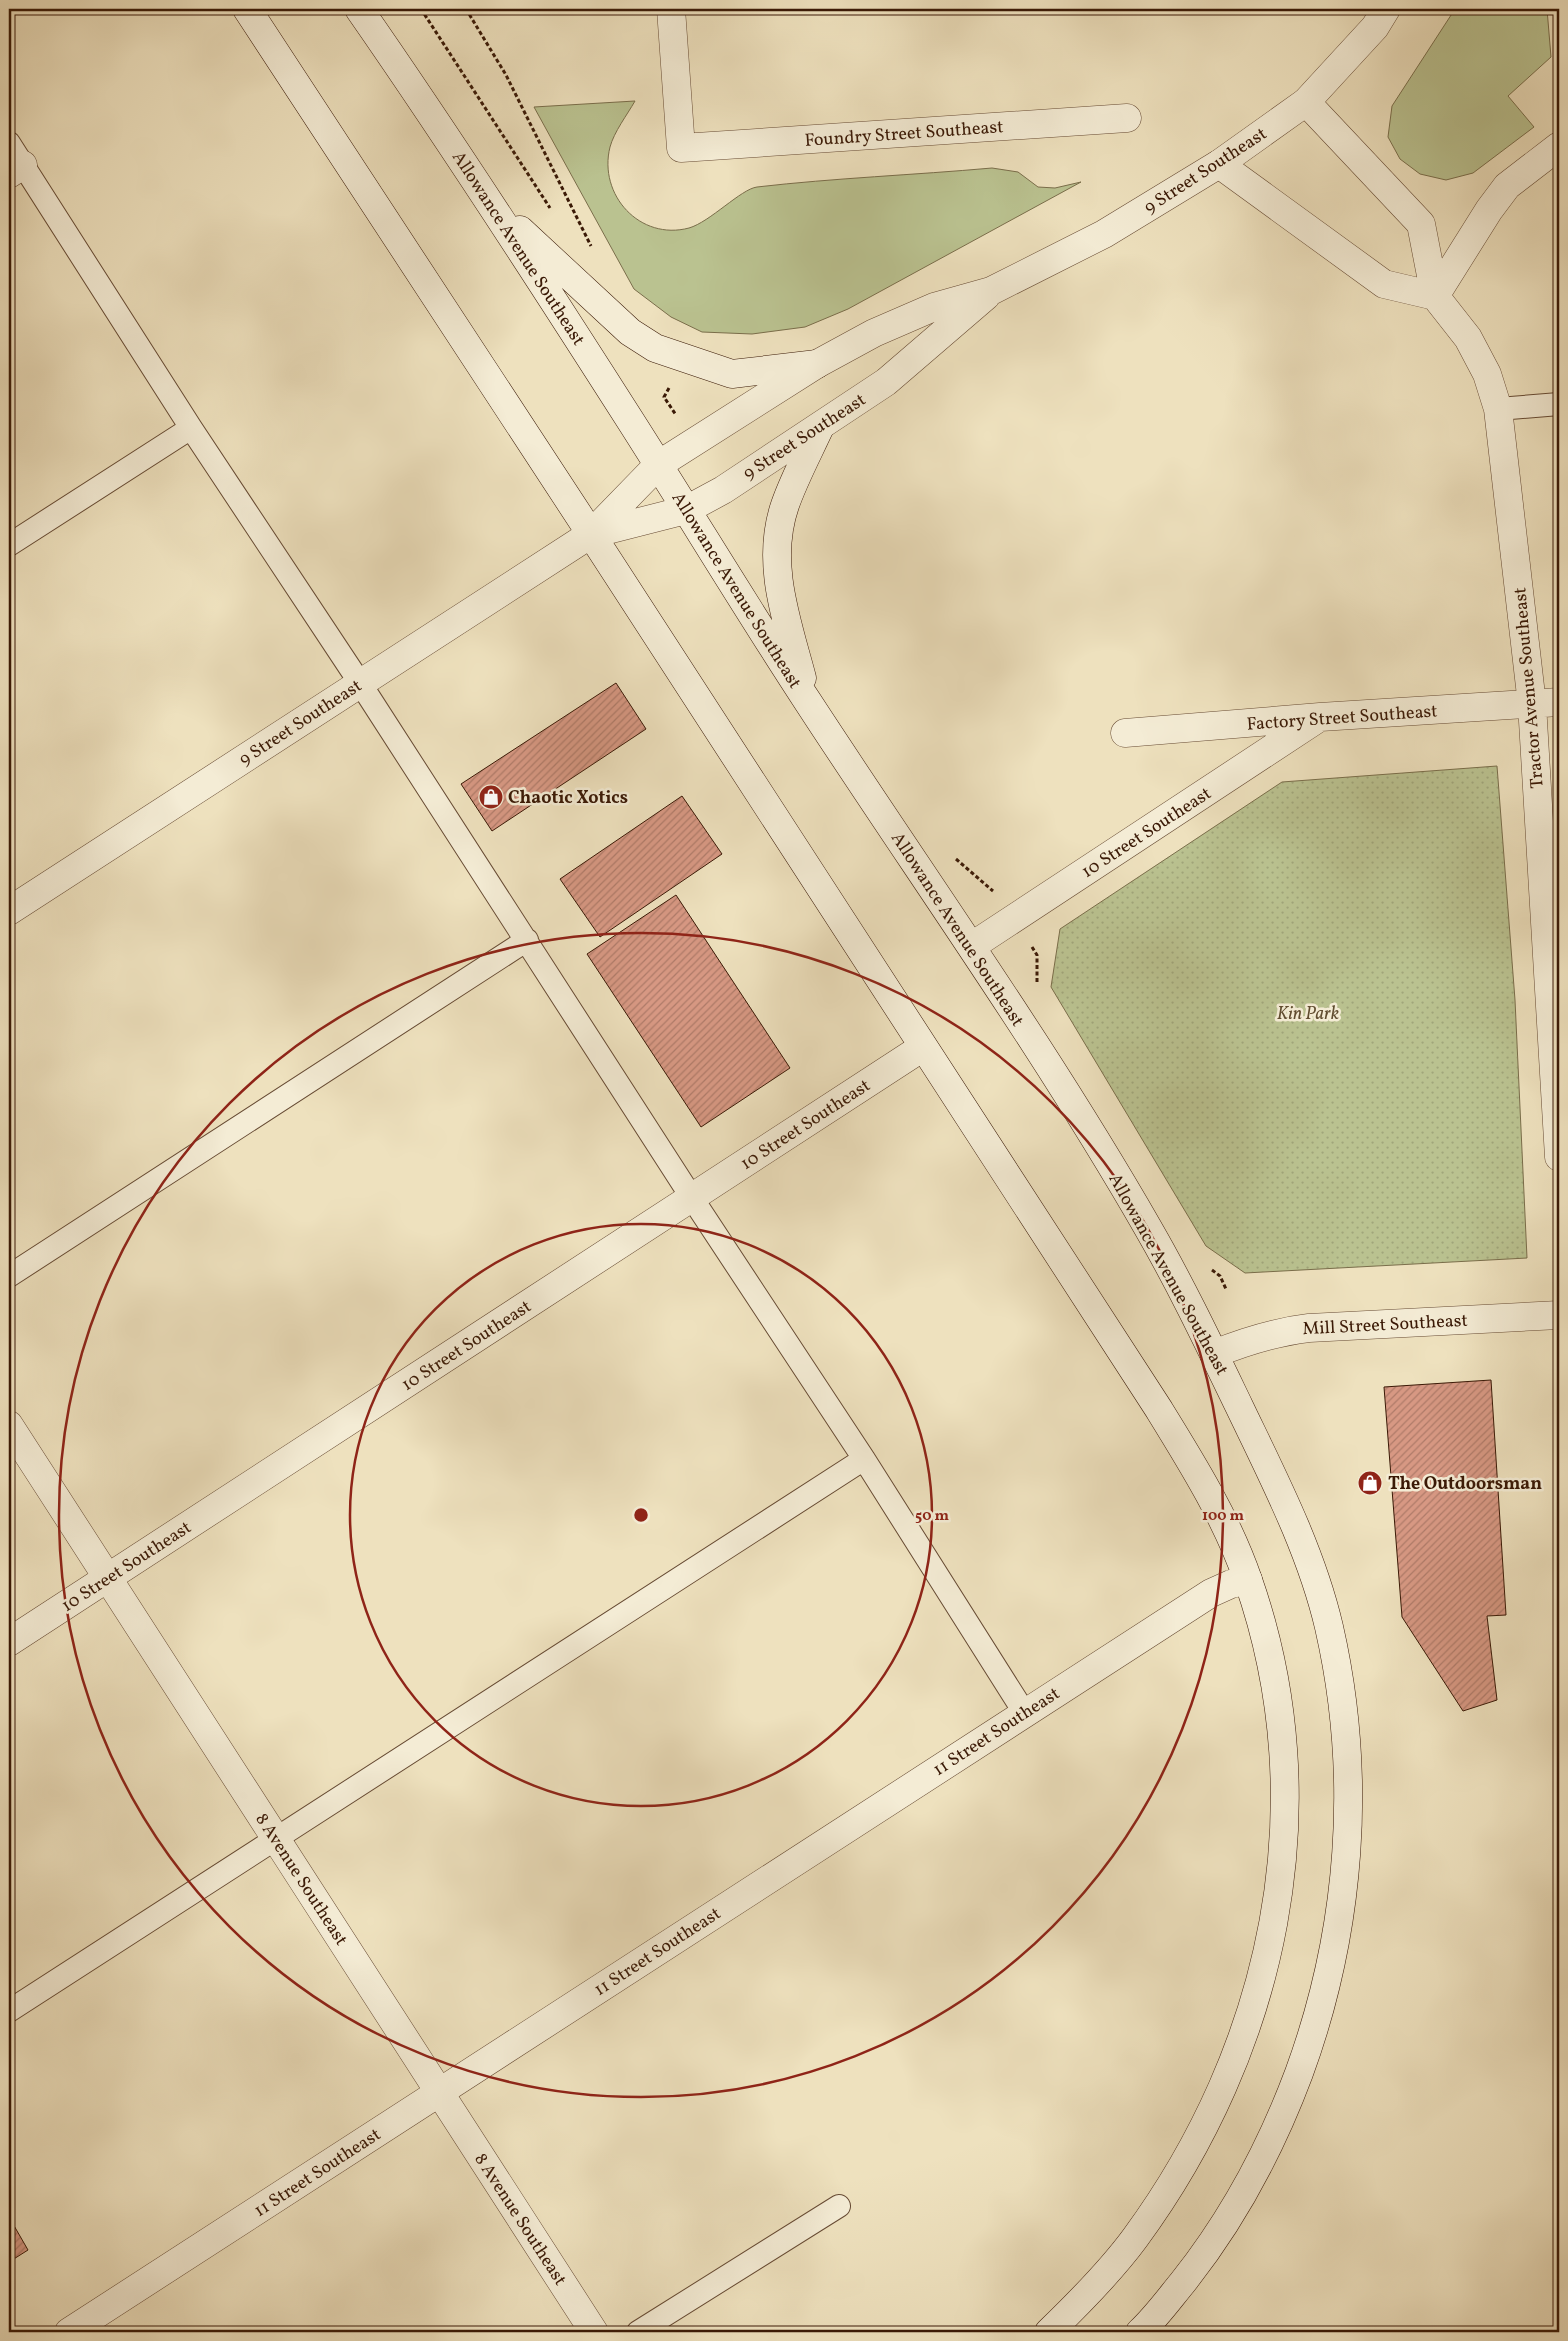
<svg xmlns="http://www.w3.org/2000/svg" width="1568" height="2341" font-family="Vollkorn,serif">
<defs>
<pattern id="park-dots" width="8" height="8" patternUnits="userSpaceOnUse" patternTransform="scale(1.25)"><rect width="8" height="8" fill="#bac290"/><path d="M2 2h.1M6 6h.1" fill="none" stroke="#a1a67b" stroke-width="1.8" stroke-linecap="round"/></pattern>
<pattern id="building-hatch" width="6" height="6" patternUnits="userSpaceOnUse" patternTransform="scale(1.25)"><rect width="6" height="6" fill="#d79883"/><path d="M-1 1l2-2M0 6l6-6M5 7l2-2" fill="none" stroke="#af7b69"/></pattern>
</defs>
<rect width="100%" height="100%" fill="#eee1be"/>
<filter id="stains"><feTurbulence type="fractalNoise" baseFrequency=".004" numOctaves="4"/><feColorMatrix values="0 0 0 0 .2 0 0 0 0 .09 0 0 0 0 .02 0 0 0 .5 -.17"/></filter>
<radialGradient id="worn" r=".72"><stop offset=".6" stop-color="#630" stop-opacity="0"/><stop offset="1" stop-color="#630" stop-opacity=".3"/></radialGradient>
<path fill="#bac290" stroke="#7a6e4b" d="M1455,9H1547L1551,57L1508,96L1534,127L1473,173L1446,180L1420,174L1400,159L1388,137L1392,106Z
M635,101C627,115 614,132 610,147C598,195 640,241 689,228C710,222 741,189 757,187C835,178 914,175 992,168L1018,172L1038,187L1055,188L1081,182L848,309L805,327L752,334L702,332L671,317L634,289L534,107Z"/>
<path fill="url(#park-dots)" stroke="#7a6e4b" d="M1497,766L1515,1000L1527,1258L1245,1273L1206,1246L1051,987L1060,929L1282,782Z"/>
<path fill="url(#building-hatch)" stroke="#3a1906" d="M616,683L646,729L492,831L461,784Z
M682,796L722,854L600,937L560,879Z
M676,895L790,1068L701,1127L587,954Z
M1491,1380L1506,1615L1487,1616L1497,1700L1463,1711L1402,1617L1384,1387Z
M9,2217L28,2250L9,2262Z"/>
<g fill="none" stroke-linecap="round" stroke-linejoin="round">
<defs>
<path id="service" d="M9,143L191,428L360,683L692,1198L864,1459L1024,1712
M1498,409L1559,404
M9,545L191,428
M9,1276L527,940
M9,2011L864,1459
M638,2332L839,2206"/>
<path id="minor" d="M671,9L681,148L1127,118
M1306,102L1421,224L1435,296L1468,338L1487,374L1498,409L1532,704L1559,1157
M1219,164L1384,284L1435,296
M9,174L23,165
M1435,296L1489,210L1507,186L1559,146
M1125,733L1320,717L1559,702
M9,911L591,534
M972,946L1317,719
M1214,1354C1246,1341 1275,1332 1309,1328L1559,1315
M9,1425L594,2332
M9,1642L923,1047
M69,2332L1211,1593L1231,1584L1248,1580"/>
<path id="tertiary" d="M591,534L658,465L817,364L874,333L934,307L991,291L1104,234L1219,164L1306,102L1375,27L1386,9
M592,534L686,510L723,490L886,382L986,296"/>
<path id="secondary" d="M247,9L591,534L1158,1408C1192,1463 1227,1519 1248,1580C1327,1806 1274,2049 1135,2238C1110,2272 1079,2303 1049,2332
M359,9C453,144 542,282 630,420C690,514 747,609 808,702C922,877 1044,1047 1148,1228C1181,1285 1210,1346 1239,1406C1273,1477 1311,1550 1329,1627C1363,1776 1351,1931 1299,2073C1271,2148 1233,2219 1183,2282C1169,2299 1156,2317 1140,2332
M520,230L630,332L655,348L732,374L817,364
M802,678C787,621 765,563 785,505C794,479 808,453 820,427"/>
</defs>
<use href="#service" stroke="#674b34" stroke-width="24"/>
<use href="#minor" stroke="#674b34" stroke-width="29"/>
<use href="#tertiary" stroke="#674b34" stroke-width="29"/>
<use href="#secondary" stroke="#3a1906" stroke-width="29"/>
<path stroke="#3a1906" stroke-width="3" stroke-dasharray="4 2.5" stroke-linecap="butt" d="M421,9L550,208
M466,9L506,75L591,246
M669,388L664,397L676,415
M956,859L993,891
M1032,947L1037,955V982
M1212,1270L1220,1276L1226,1289"/>
<use href="#service" stroke="#f4ecd5" stroke-width="22"/>
<use href="#minor" stroke="#f4ecd5" stroke-width="28"/>
<use href="#tertiary" stroke="#f4ecd5" stroke-width="28"/>
<use href="#secondary" stroke="#f4ecd5" stroke-width="28"/>
</g>
<g fill="none" stroke="#8f2418" stroke-width="2.5">
<circle cx="641" cy="1515" r="291"/>
<circle cx="641" cy="1515" r="582"/>
</g>
<defs>
<symbol id="shop-disc" viewBox="-11 -11 22 22"><circle r="9.5" fill="#8f2418" stroke="#f4ecd5"/><path d="M-5-2.5h2.3a2.7 3.5 0 0 1 5.4 0H5L5.5 6h-11ZM-1.5-2.5h3a1.5 2.3 0 0 0-3 0Z" fill="#fff"/></symbol>
</defs>
<g fill-rule="evenodd">
<use href="#shop-disc" x="477" y="783" width="28" height="28"/>
<use href="#shop-disc" x="1356" y="1469" width="28" height="28"/>
</g>
<g text-anchor="middle" stroke-width="5" stroke-linejoin="round" paint-order="stroke">
<g font-size="18" fill="#3a1906" stroke="#f4ecd5">
<text transform="translate(904 133) rotate(-4)" y="6">Foundry Street Southeast</text>
<text transform="translate(1205 170) rotate(-33)" y="6">9 Street Southeast</text>
<text transform="translate(519 248) rotate(57)" y="6">Allowance Avenue Southeast</text>
<text transform="translate(804 436) rotate(-33)" y="6">9 Street Southeast</text>
<text transform="translate(737 590) rotate(58)" y="6">Allowance Avenue Southeast</text>
<text transform="translate(1528 688) rotate(-95)" y="6">Tractor Avenue Southeast</text>
<text transform="translate(1342 717) rotate(-4)" y="6">Factory Street Southeast</text>
<text transform="translate(300 722) rotate(-33)" y="6">9 Street Southeast</text>
<text transform="translate(1146 832) rotate(-33)" y="6">10 Street Southeast</text>
<text transform="translate(958 929) rotate(57)" y="6">Allowance Avenue Southeast</text>
<text transform="translate(805 1124) rotate(-33)" y="6">10 Street Southeast</text>
<text transform="translate(1169 1274) rotate(61)" y="6">Allowance Avenue Southeast</text>
<text transform="translate(1385 1324) rotate(-3)" y="6">Mill Street Southeast</text>
<text transform="translate(466 1345) rotate(-33)" y="6">10 Street Southeast</text>
<text transform="translate(126 1566) rotate(-33)" y="6">10 Street Southeast</text>
<text transform="translate(996 1731) rotate(-33)" y="6">11 Street Southeast</text>
<text transform="translate(302 1879) rotate(57)" y="6">8 Avenue Southeast</text>
<text transform="translate(657 1951) rotate(-33)" y="6">11 Street Southeast</text>
<text transform="translate(317 2172) rotate(-33)" y="6">11 Street Southeast</text>
<text transform="translate(521 2219) rotate(57)" y="6">8 Avenue Southeast</text>
</g>
<g font-size="18" font-weight="bold" fill="#3a1906" stroke="#f4ecd5" text-anchor="start">
<text x="508" y="803">Chaotic Xotics</text>
<text x="1388" y="1489">The Outdoorsman</text>
</g>
<g font-size="18" font-style="italic" fill="#604c2f" stroke="#f4ecd5">
<text x="1308" y="1019">Kin Park</text>
</g>
</g>
<circle cx="641" cy="1515" r="8" fill="#8f2418" stroke="#f4ecd5" stroke-width="2.5"/>
<g font-size="15" text-anchor="middle" font-weight="bold" fill="#8f2418" stroke="#f4ecd5" stroke-width="5" stroke-linejoin="round" paint-order="stroke">
<text x="932" y="1520">50 m</text>
<text x="1223" y="1520">100 m</text>
</g>
<rect width="1568" height="2341" fill="none" stroke="#eee1be" stroke-width="30"/>
<rect x="10" y="10" width="1548" height="2321" fill="none" stroke="#3a1906" stroke-width="2.5"/>
<rect x="15" y="15" width="1538" height="2311" fill="none" stroke="#3a1906"/>
<rect width="100%" height="100%" filter="url(#stains)"/>
<rect width="100%" height="100%" fill="url(#worn)"/>
</svg>
